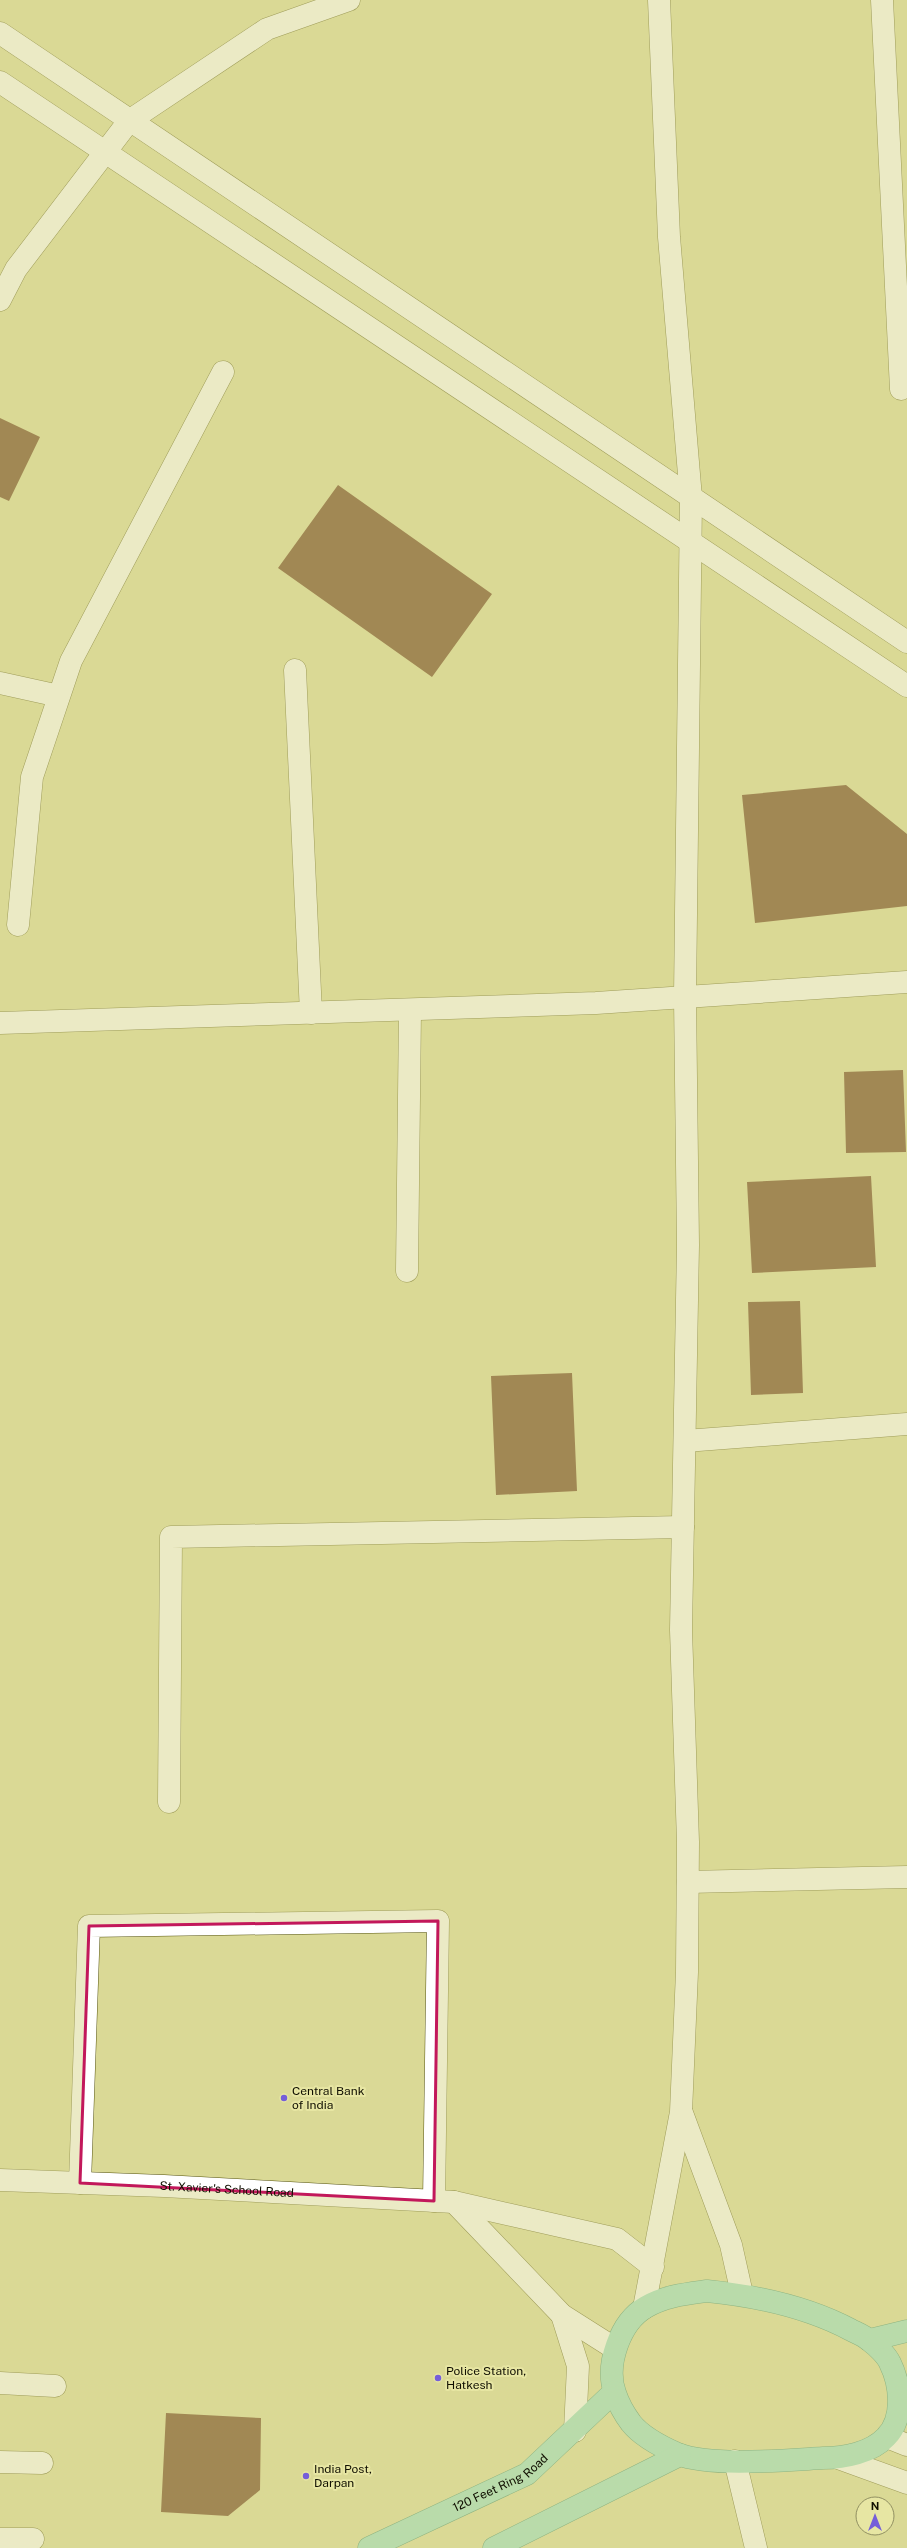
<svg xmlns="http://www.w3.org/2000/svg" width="907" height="2548" font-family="'Public Sans',sans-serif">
<rect width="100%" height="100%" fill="#dad996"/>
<path fill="#5b2706" d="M0,418L40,437L9,501L0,497Z
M338,485L492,594L432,677L278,568Z
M846,785L907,834V906L755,923L742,795Z
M903,1070L906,1152L846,1153L844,1072Z
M871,1176L876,1267L752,1273L747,1182Z
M800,1301L803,1393L751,1395L748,1302Z
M572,1373L577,1491L496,1495L491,1376Z
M166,2413L261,2418L260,2490L228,2516L161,2512Z"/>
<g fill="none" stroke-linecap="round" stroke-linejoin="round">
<defs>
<path id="minor" d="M882,0L901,389
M0,300L16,269L129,121L267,29L349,0
M295,670L311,1013
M0,683L59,696
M18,925L32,777L71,661L223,372
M407,1271L410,1010
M685,1441L907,1424
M169,1802L171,1537L683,1527
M688,1882L907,1877
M80,2183L89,1926L438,1921L434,2201
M0,2383L55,2386
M735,2461L756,2548
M0,2462L42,2463
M0,2539H33"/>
<g id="tertiary">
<path d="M0,33L907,642"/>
<path d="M0,82L907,686"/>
<path d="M0,1023L596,1003L907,982"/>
<path d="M682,2113L731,2245L742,2294"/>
<path id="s1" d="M0,2180L164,2186L454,2202L617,2239L653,2267"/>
<path d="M454,2202L562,2315L614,2348"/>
<path d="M644,2308L681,2112L687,1972L688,1842L681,1630L688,1245L685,997L691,498L669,237L659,0"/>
<path d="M562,2315L578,2366L575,2431"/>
<path d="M887,2437L907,2445"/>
<path d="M838,2458L907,2483"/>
</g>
<g id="primary">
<path d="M707,2291C757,2296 806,2306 851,2330C857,2333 865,2336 870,2341C877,2346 887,2356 890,2363C901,2385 904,2419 886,2437C871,2453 844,2458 823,2458C787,2460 710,2467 678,2454C662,2447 642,2437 631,2423C625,2415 618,2402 615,2393C605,2365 620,2322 646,2307C665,2296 685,2294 707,2291Z"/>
<path d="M870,2340L907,2331"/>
<path id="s2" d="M369,2548L527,2474L614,2392"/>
<path d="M494,2548L680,2455"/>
</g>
</defs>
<use href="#minor" stroke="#575510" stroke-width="23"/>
<use href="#tertiary" stroke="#575510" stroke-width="23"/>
<use href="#primary" stroke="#338665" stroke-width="23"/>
<use href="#minor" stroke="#fff" stroke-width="22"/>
<use href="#tertiary" stroke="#fff" stroke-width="22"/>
<use href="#primary" stroke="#90ddc4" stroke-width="22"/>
</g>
<path d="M0 0H907V2548H0ZM438,1921L434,2201L80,2183L89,1926Z" fill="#dad996" fill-opacity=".55" fill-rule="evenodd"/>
<path fill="none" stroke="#c2185b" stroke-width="3" stroke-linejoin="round" d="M438,1921L434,2201L80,2183L89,1926Z"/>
<g fill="#755ed9" stroke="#e7e6a3" stroke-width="1.5">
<circle cx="284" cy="2098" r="4"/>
<circle cx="438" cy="2378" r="4"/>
<circle cx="306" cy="2476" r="4"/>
</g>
<g text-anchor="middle" stroke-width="4" stroke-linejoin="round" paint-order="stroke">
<g font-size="12" fill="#100f00" stroke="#e7e6a3" text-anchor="start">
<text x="292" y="2095">Central Bank<tspan x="292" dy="14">of India</tspan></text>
<text x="446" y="2375">Police Station,<tspan x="446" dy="14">Hatkesh</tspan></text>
<text x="314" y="2473">India Post,<tspan x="314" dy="14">Darpan</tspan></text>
</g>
<g font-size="12" fill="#100f00" stroke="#e7e6a3">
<text dy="4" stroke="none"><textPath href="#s1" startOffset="227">St. Xavier's School Road</textPath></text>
<text dy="4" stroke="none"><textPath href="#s2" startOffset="147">120 Feet Ring Road</textPath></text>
</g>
</g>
<g transform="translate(875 2516)"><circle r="19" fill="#e7e6a3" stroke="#919062"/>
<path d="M0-3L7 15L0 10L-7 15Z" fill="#755ed9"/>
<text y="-6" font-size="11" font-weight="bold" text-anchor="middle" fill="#100f00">N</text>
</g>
</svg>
